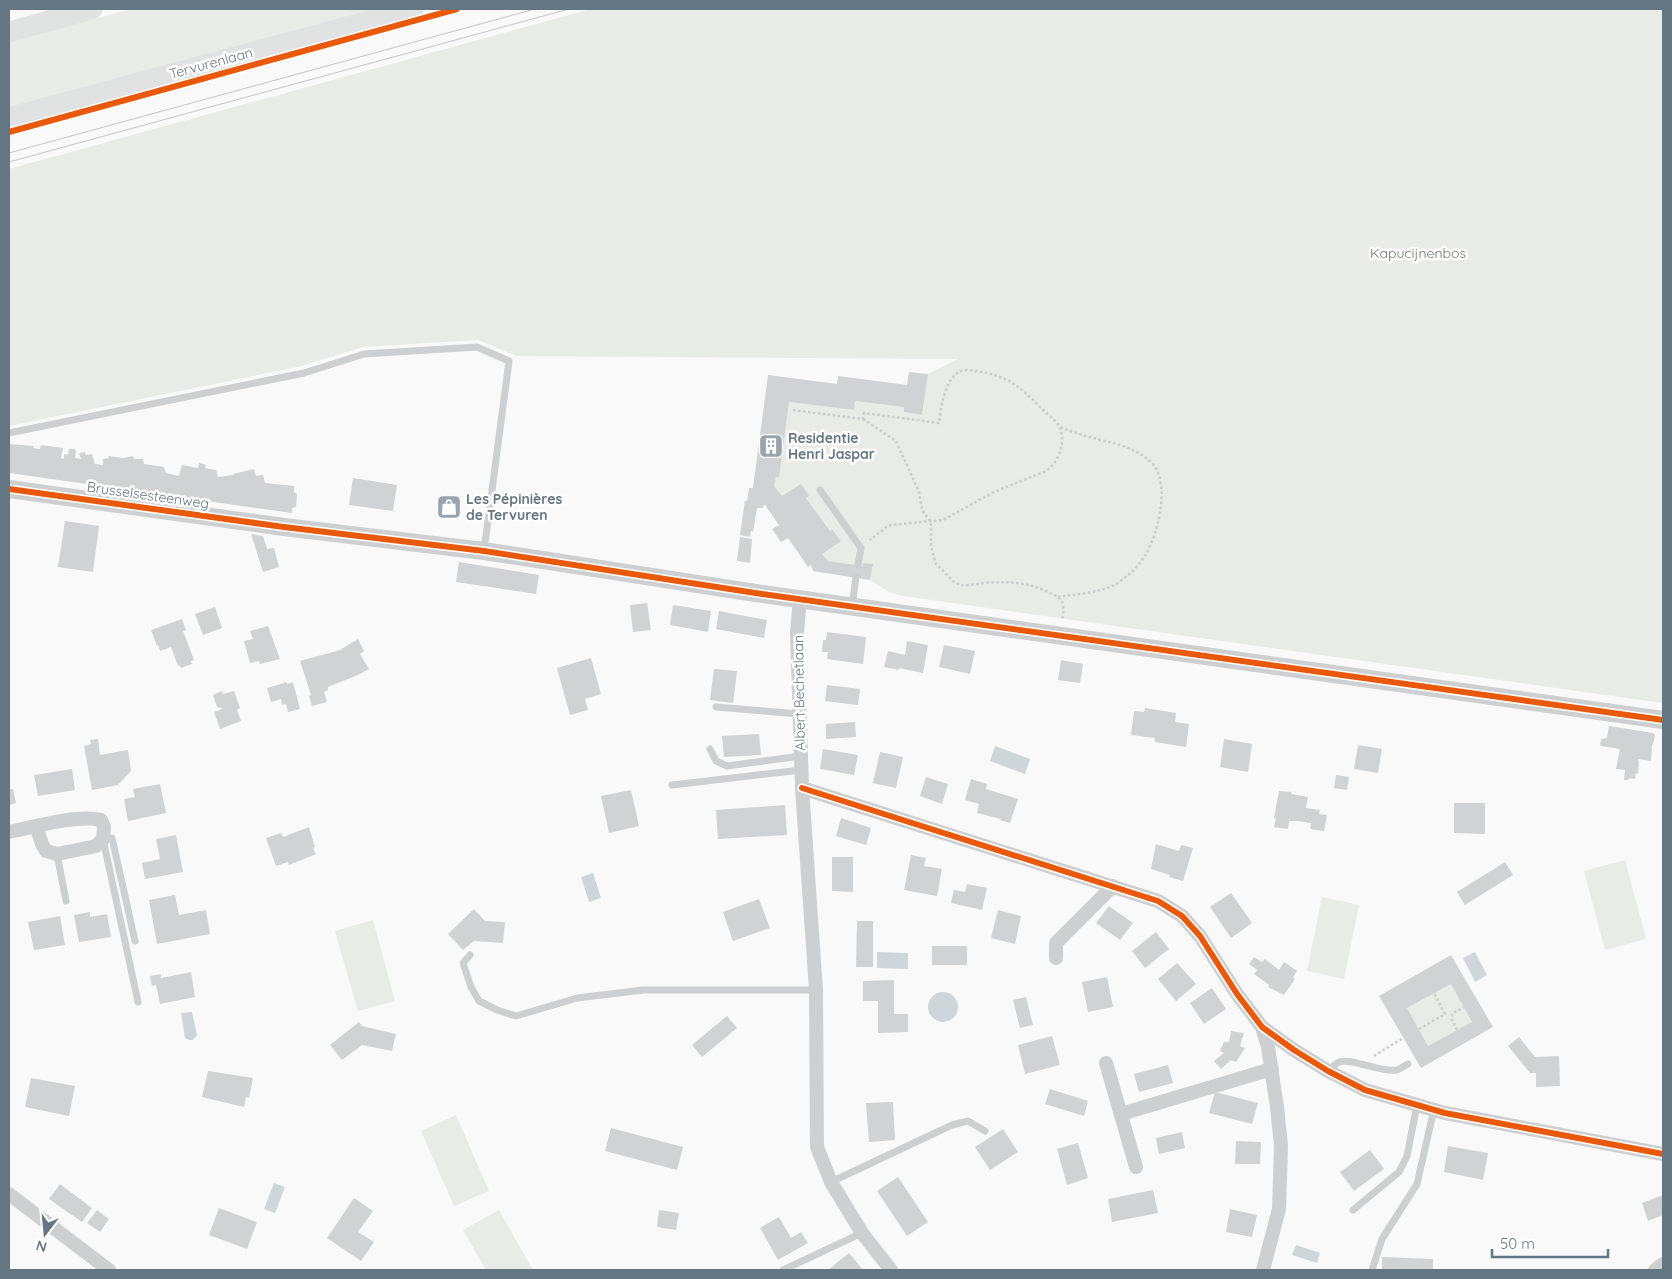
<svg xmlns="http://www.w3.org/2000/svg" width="1672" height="1279" font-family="Quicksand,sans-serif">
<rect width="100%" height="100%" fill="#f9f9f9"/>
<path fill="#e8ebe6" d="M131,9H372L9,108V42Z
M591,9H1663V703L903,596L889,592L870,580L873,565L864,563L863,566L827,561L822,554L841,541L832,529L830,531L806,498L782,496L774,486L776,477L779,478L789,402L853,410L855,401L904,407V412L922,415L928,374L958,359L517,356L478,340L363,347L302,366L9,426V169Z
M1625,860L1646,939L1605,950L1584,871Z
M1322,897L1359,905L1344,979L1307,971Z
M373,920L395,1001L358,1011L335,931Z
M1451,984L1472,1022L1428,1046L1407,1008Z
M456,1115L489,1191L454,1206L421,1131Z
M499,1210L533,1270H486L463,1230Z"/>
<path fill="#ced6d9" d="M995,746L1030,759L1025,774L990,761Z
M593,873L601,898L589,902L581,877Z
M877,952L908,953V969L877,968Z
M1475,952L1487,975L1475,982L1463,958Z
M928 1007a15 15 0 1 1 30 0a15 15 0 1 1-30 0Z
M192,1012L197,1035L193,1040H189L185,1038L181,1013Z
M274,1183L285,1187L275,1213L264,1209Z
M1296,1245L1320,1253L1317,1263L1292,1255Z"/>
<path fill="#d0d2d3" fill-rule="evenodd" d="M909,372L928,374L922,415L904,412V407L855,401L854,410L789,402L779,478L776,477L774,486L782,496L801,484L809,496L806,498L830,531L832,529L841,541L822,554L828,561L863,566V563L873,564L870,580L813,571L811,565L808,567L788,538L781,542L772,529L779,525L765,505H764L763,508H757L753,532L751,531L750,537L740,535L745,500L747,501L749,488H753L768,375L837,384L838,376L907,385Z
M10,444L34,446L33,448L40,449L41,445L63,448L61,458L64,459V454L68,455L69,449H75L76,451L75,458L81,459L79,453L85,452L86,455L92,454L95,464L103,465V459L109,458L108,456L123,458L133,456L134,459H143L144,464L164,467L166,473L179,476L182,465L198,468L199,463L206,465L205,468L216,470L218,477L234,475L233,474L254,469L256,476L263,475L265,483L294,486V492L297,494L296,507L292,508V513L9,473Z
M353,478L397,485L393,511L349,505Z
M65,521L99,526L93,572L58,567Z
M251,534L263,536L267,549L274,548L279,567L263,572Z
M740,537L752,539L750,563L737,561Z
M459,562L539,575L536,594L456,582Z
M647,603L651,630L633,632L630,605Z
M673,605L711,611L708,632L670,625Z
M215,607L222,628L203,635L195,614Z
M719,611L767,620L764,638L716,629Z
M182,619L186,630L183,631L194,660L191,661L192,664L181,668L179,665L178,666L171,647L160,651L158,645L157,646L151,630Z
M268,626L280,659L260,664L259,661L250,663L244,641L253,639L250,631Z
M827,632L866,637L863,664L827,659L828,652H822L823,640H826Z
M358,639L364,651L360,654L369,669L358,675L328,687V690L324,692L327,702L312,706L309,696L311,695L300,661L340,650Z
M907,641L928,645L923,673L899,668V670L884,667L888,651L905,655Z
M944,645L975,651L970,674L939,667Z
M591,658L601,694L585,699L588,710L570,715L557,668Z
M1061,660L1083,664L1080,683L1058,680Z
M714,669L737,671L733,703L710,700Z
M287,682V684L293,682L300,709L288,712L286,704L282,705L281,699L271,702L267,688Z
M827,685L860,689L858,705L825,701Z
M222,691L223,694L234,691L240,708L237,710L241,721L220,729L214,712L222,709V708L217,707L213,695Z
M1145,708L1176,713L1175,722L1189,724L1186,747L1155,742V738L1131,735L1134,711L1144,712Z
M855,722L856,737L826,739V724Z
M1609,726L1653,733L1655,735L1653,744L1652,745L1651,761L1638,759V761H1639L1638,774L1636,773L1635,779L1629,778L1628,780H1624L1625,770L1616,769L1620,749L1601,746L1600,744L1601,739L1607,738Z
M759,734L761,755L724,757L722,736Z
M98,739L100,755L128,750L131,771L118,785L92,790L84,746L91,744L90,740Z
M1224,739L1252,744L1248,772L1220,767Z
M1358,745L1382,749L1378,773L1354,769Z
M823,749L858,755L854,775L820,769Z
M880,752L903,757L896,788L873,783Z
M72,769L75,790L38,796L34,775Z
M1336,775L1349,777L1347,790L1334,788Z
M926,777L948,784L942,804L920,796Z
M971,779L987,784L986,789L1018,799L1010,823L1000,820L1001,819L977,813L979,804L965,800Z
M160,784L166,813L128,821L124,799L135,797L133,789Z
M9,789H13L16,803L9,805Z
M631,790L639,826L609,833L601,796Z
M1279,791L1292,792L1291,794L1308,797L1306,808L1320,810L1319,814L1327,815L1324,831L1310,829L1311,823L1298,821H1289L1288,829L1274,827L1276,819L1274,818Z
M1454,803H1485V834L1454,833Z
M785,805L787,835L718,839L716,810Z
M841,818L871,828L866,845L836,836Z
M309,827L315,847L313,848L316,854L289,865L288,862L276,866L266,838L281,833L283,837Z
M176,835L183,872L145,879L142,863L160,859L156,839Z
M1156,844L1179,851L1181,845L1193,848L1183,881L1169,877L1170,875L1151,869Z
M911,855L926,858L924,866L942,869L937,896L904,890Z
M832,857H853V892L832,891Z
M1505,862L1513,875L1465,905L1457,892Z
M967,884L987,888L982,910L951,903L954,890L965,892Z
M1231,893L1252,923L1231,938L1210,907Z
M175,895L179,915L206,910L210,934L157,944L149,900Z
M759,899L770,928L733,941L723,912Z
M1109,906L1133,923L1120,940L1096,923Z
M474,909L485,921L505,922L503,943L474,941L463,950L448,934Z
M998,910L1021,916L1015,944L991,938Z
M90,912V917L107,914L111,937L79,942L74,915Z
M60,916L65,945L34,950L28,922Z
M857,921H873V967H856Z
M1156,932L1169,949L1145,968L1132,951Z
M932,946H967V965H932Z
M1451,955L1493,1027L1421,1068L1379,996ZM1451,984L1472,1022L1428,1046L1407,1008Z
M1254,957L1262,962L1265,959L1279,970L1284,962L1297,971L1293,977L1295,979L1284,995L1268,987L1269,985L1254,974L1257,970L1249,964Z
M1177,963L1196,984L1176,1001L1158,979Z
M191,972L195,997L160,1004L156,985L152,986L150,976L161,974V978Z
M1107,977L1113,1007L1088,1012L1082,982Z
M894,980V1014H908V1032L878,1033V1001H863V981Z
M1212,988L1226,1009L1204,1024L1190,1003Z
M1026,997L1033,1025L1020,1028L1013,1000Z
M727,1016L737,1028L702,1057L692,1045Z
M359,1022L362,1026L396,1034L392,1051L362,1045L342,1060L330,1045Z
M1231,1031L1244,1033L1240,1046L1245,1048L1236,1062L1231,1060L1221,1069L1214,1061L1224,1053L1220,1051L1224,1042H1229Z
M1052,1036L1060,1065L1025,1074L1018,1045Z
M1519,1037L1535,1057L1559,1056L1560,1086L1536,1087V1073H1530L1508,1046Z
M1168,1065L1173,1083L1139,1092L1134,1074Z
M208,1071L253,1078L249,1098L246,1097L244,1107L202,1097Z
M31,1078L75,1086L69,1116L25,1107Z
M1050,1089L1088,1101L1084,1116L1045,1104Z
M1215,1092L1258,1103L1252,1124L1209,1113Z
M893,1102L895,1140L869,1142L866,1103Z
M611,1128L683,1147L677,1170L605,1151Z
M1003,1129L1018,1152L990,1170L975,1147Z
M1182,1132L1185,1148L1159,1154L1156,1138Z
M1236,1141L1261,1142L1260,1164H1235Z
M1078,1143L1088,1178L1067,1185L1057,1149Z
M1448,1146L1488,1153L1483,1180L1444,1172Z
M1370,1150L1384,1169L1354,1191L1340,1172Z
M898,1177L928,1222L907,1236L877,1191Z
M60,1184L92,1208L82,1222L49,1199Z
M1153,1190L1158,1213L1112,1222L1108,1199Z
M1663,1195V1215L1648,1221L1642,1203Z
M354,1198L373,1211L358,1232L374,1242L361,1261L327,1238Z
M219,1208L257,1222L247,1249L209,1235Z
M1230,1209L1257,1215L1252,1237L1226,1232Z
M97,1210L109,1219L100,1232L87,1223Z
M659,1210L679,1213L676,1230L657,1227Z
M779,1217L791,1238L801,1232L808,1243L778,1260L760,1228Z
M849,1253L863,1270H828Z
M1382,1257L1433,1259V1270H1382Z"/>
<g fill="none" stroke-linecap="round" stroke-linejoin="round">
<path stroke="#cbcccd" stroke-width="2.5" stroke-dasharray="2.5 2.5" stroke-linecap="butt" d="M793,410L863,419L864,413L939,423C941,407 944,384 957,373C962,369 969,370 975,371C1010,376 1019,386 1043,410C1048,415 1056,420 1059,426C1067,441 1059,462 1046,471L994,492L943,520L891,525L885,528L870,540
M863,419L896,441L919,492L922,510L931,522V546L936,564L953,581L960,585C968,586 976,584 984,583C1006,581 1026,582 1046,591C1064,599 1065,601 1062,621
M1058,597C1074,594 1100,593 1114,585C1125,579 1137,568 1144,557C1158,537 1171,483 1152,463C1135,446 1111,443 1089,437C1079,434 1070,431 1060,427
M1419,1029L1445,1014L1434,993
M1457,1030L1451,1018L1453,1013L1464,1007
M1374,1056L1403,1038"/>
<path stroke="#cecfd0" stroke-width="7" d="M9,433L304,373L364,354L477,347L509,361L484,551
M820,490L861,548L858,565
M852,606L856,577
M716,707L799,714
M710,749L716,761L727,766L801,756
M672,785L801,770
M57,854L66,901
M135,941L112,838L103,839L138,1002
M470,955L463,963L471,987L479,1001L497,1010L516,1016L577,998L643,990H816
M1328,1071C1331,1069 1334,1065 1337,1063C1350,1056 1379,1073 1397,1070C1400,1069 1404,1066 1408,1064
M831,1182L952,1125L968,1121L985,1131
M1353,1210L1399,1172L1407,1156L1417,1105
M783,1270L862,1233
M1372,1270L1382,1239L1417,1184L1434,1109"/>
<path stroke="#cecfd0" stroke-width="14" d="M800,599L797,632L802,788L816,990L817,1147L831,1182L862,1233L891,1270
M802,788L1158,901L1182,916L1200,936L1237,994L1262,1027L1294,1050L1328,1071L1365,1090L1445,1113L1663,1154
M9,832C33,827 78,814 101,820L104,827L103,839L96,846L57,854L46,851L42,844L36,826
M1056,958V943L1113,886
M1262,1027L1268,1047L1277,1107L1281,1146L1279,1209L1263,1270
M1106,1063L1136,1167
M1121,1114L1272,1069
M9,1194L109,1270
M1655,1270L1663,1264"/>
<path stroke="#cecfd0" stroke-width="18" d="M9,489L284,527L484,551L762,594L1663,720"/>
<path stroke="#e1e2e2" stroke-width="21" d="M9,32L92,9
M9,118L413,9"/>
<path stroke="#c3c5c6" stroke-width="1" d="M9,153L535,9
M9,162L569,9"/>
<defs>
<path id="cycleway" d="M9,132L457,9
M9,489L284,527L484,551L762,594L1663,720
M802,788L1158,901L1182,916L1200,936L1237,994L1262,1027L1294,1050L1328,1071L1365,1090L1445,1113L1663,1154"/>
</defs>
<use href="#cycleway" stroke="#fff" stroke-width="9"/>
<use href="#cycleway" stroke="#e8590c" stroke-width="6"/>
</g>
<defs>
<symbol id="building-square" viewBox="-11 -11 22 22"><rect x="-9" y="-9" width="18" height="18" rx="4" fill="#99a4ac" stroke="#fff"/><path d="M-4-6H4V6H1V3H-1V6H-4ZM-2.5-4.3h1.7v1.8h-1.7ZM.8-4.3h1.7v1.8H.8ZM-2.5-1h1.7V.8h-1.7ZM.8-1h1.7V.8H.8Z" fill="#fff"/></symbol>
<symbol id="shop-square" viewBox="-11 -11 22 22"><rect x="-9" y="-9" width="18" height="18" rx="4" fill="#99a4ac" stroke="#fff"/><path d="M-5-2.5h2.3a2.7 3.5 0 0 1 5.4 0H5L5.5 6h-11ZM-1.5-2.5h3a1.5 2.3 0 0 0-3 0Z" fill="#fff"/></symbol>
</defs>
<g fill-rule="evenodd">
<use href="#building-square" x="757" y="432" width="28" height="28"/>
<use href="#shop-square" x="435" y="493" width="28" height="28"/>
</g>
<g text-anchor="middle" stroke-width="5" stroke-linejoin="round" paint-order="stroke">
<g font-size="14" fill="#657683" stroke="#fff">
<text transform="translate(211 63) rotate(-15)" y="5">Tervurenlaan</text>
<text transform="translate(148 495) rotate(8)" y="5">Brusselsesteenweg</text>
<text transform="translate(799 693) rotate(-91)" y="5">Albert Bechetlaan</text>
</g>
<g font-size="14" fill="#687a64" stroke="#fff">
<text x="1418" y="258">Kapucijnenbos</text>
</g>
<g font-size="14" font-weight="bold" fill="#657683" stroke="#fff" text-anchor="start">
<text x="788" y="443">Residentie<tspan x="788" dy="16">Henri Jaspar</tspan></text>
<text x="466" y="504">Les Pépinières<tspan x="466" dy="16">de Tervuren</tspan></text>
</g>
</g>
<rect width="1672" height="1279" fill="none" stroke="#657683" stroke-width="20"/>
<g transform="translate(45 1234) rotate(196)" stroke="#ffffff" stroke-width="4" paint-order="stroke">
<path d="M0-4L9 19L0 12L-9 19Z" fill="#657683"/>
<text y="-8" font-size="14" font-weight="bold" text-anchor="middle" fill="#657683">N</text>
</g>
<path d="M1492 1249v8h116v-8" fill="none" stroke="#657683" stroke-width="2.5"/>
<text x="1500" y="1249" font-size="15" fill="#657683" stroke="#ffffff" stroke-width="4" paint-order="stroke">50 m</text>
</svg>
